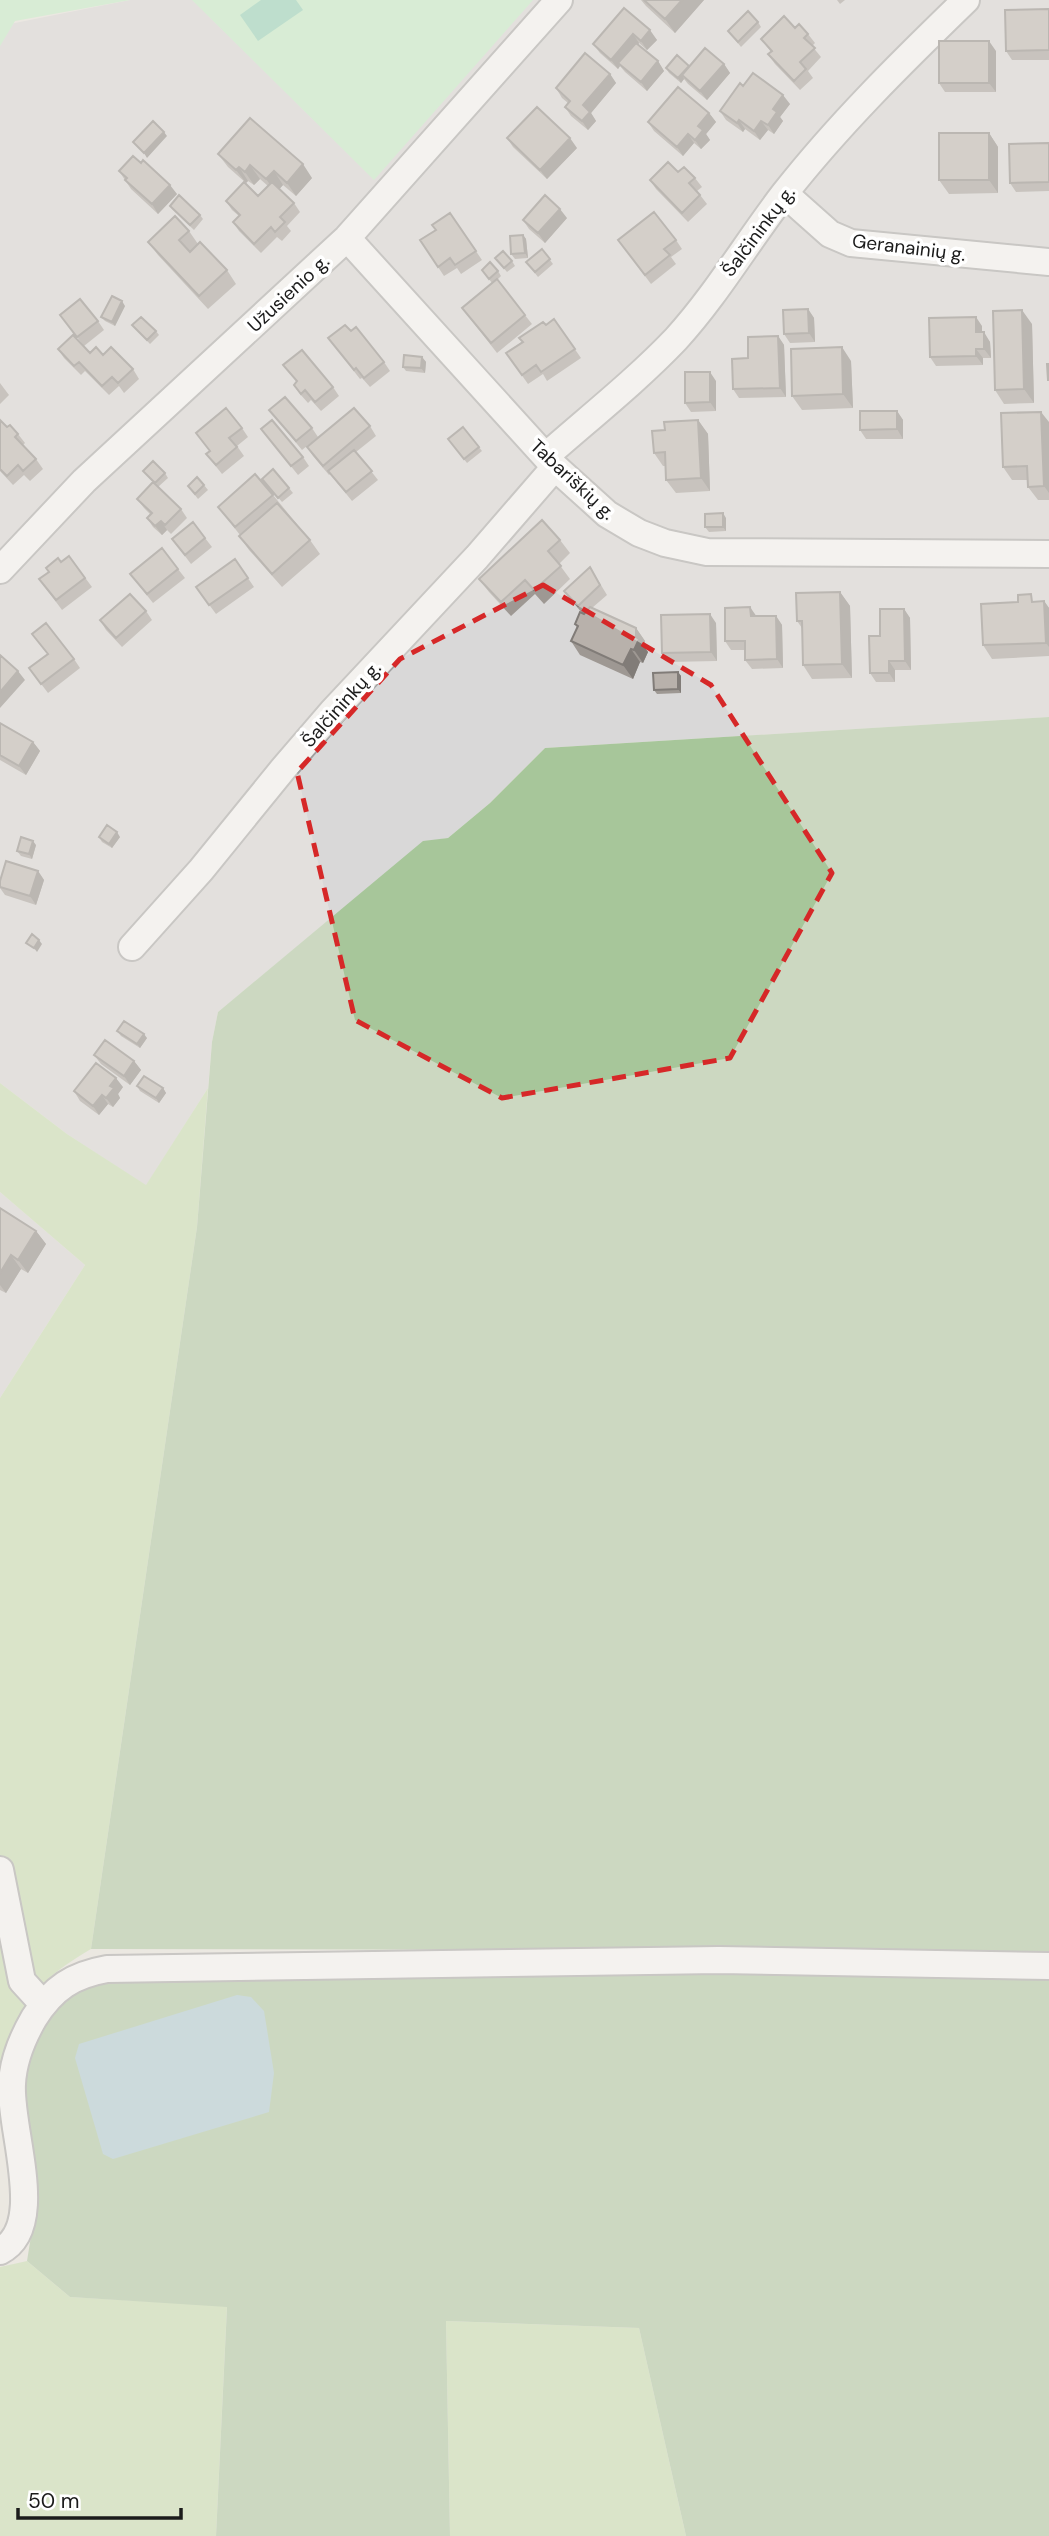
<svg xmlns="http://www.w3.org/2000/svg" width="1049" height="2536" font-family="'DM Sans',sans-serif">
<rect width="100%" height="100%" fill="#ebe8e1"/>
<path fill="#d9d8d8" d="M130,0H1049V717L545,748L490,803L448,838L423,842L218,1012L212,1042L208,1088L146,1186L67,1134L0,1083V26Z
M0,1192L85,1265L0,1398Z"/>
<path fill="#c6e1ac" d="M0,1083L67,1134L146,1185L208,1088L197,1227L91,1949C31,1985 17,2006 2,2074L0,2073V1398L85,1265L0,1192Z
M27,2261L70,2297L227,2306L216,2536H0V2267Z
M446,2321L639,2328L686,2536H450Z"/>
<path fill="#a7c69a" d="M1049,717V1951L91,1949L197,1227L212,1042L218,1012L423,841L448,838L490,803L545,748Z
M666,1971L1049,1975V2536H686L639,2328L446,2321L450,2536H216L227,2307L70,2297L27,2261L35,2211L23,2075L35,2030L74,1989L109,1979Z"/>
<path fill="#c1f2c5" d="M0,0H130L15,21L0,46Z
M192,0H533L374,180Z"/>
<path fill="#87d2b4" d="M261,0H296L303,10L258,41L240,15Z"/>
<path fill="#a6cad5" d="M237,1995L251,1997L264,2011L274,2073L269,2112L113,2159L103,2154L75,2058L79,2044Z"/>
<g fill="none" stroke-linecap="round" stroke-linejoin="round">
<defs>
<path id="minor" d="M785,194L830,234L851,243L1049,262
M347,238L555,467L607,514L639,533L665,543L707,552L1049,554
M546,456C589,418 636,381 676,339C717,294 747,242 784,194C839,124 902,62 966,0
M0,570L84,481L347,238L559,0
M132,947L201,870L283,769L332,712L477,557L555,467
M0,1870L22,1981L43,2004
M0,2251C48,2227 9,2129 12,2084C13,2062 23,2037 34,2018C53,1988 73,1975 107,1969L719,1960L1049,1966"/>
</defs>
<use href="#minor" stroke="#9f9f9f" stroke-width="30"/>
<use href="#minor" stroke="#fff" stroke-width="26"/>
</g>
<path fill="#9e9893" d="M641,0H704L675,33L646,6Z
M837,0H845L840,4Z
M624,8L657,40L647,50L639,43L638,45L658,61L664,71L647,91L625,72L620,66L618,69L600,53L593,44Z
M1049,9V60H1012L1006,51Z
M758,22L761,27L741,47L728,31Z
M795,28L808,34L815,43L812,46L821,57L808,71L813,78L800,90L775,64L768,54L771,52L761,39Z
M996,51V92H945L939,83Z
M724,64L730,73L707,100L688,84L684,79L681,83L669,73L666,68Z
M610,74L616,83L591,113L596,121L588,130L571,116L565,107L568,103L562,98L556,88Z
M743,86L790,104L780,117L783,121L774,134L768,130L760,140L745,129L743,132L726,120L720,111Z
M709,113L716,122L706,134L710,140L701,149L694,143L683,156L654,131L648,122Z
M989,133L998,147V193L949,194L939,180Z
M507,138L577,148L547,179L513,147Z
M1049,143V191L1016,192L1010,183Z
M218,154L312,178L296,196L283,185L279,189L294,203L300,212L287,226L291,231L282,241L277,237L261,253L239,231L233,222L239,216L232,210L226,201L258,196L268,186L260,179L254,185L248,181L246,183L228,167Z
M119,171L177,194L158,214L131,189Z
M678,172L695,178L702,187L697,191L707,204L688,222L656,189L650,180Z
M170,206L200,215L203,219L194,230L173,210Z
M450,213L482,260L461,274L457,268L444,276L420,240L436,230Z
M567,218L545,243L529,229L523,220Z
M189,231L198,244L227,270L236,284L208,309L158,255L148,242Z
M523,235L526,239L528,258L515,259L511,254Z
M618,240H676L682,249L671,257L676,264L651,284Z
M542,249L553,264L538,277L526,262Z
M495,258L512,261L515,266L507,272Z
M482,270L498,271L501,276L497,280L532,324L497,353L462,308L492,283Z
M125,306L115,326L105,321L101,317Z
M808,309L814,318L815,342L790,343L784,334Z
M60,315L98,321L104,330L84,346Z
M554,319L581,358L547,381L543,374L528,384L506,353Z
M1032,324L1034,403L1004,404L995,390Z
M132,325L156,331L159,335L150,344Z
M982,326V332L990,342L991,358H983V365L936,366L930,357Z
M351,331L384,362L390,371L370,387L362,378L360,379L328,338Z
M778,336L784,345L786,397L739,398L733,389L748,358Z
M58,349L103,355L133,369L139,379L124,393L119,386L109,395L85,371L81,375L64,358Z
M422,357L426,362L425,373L406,371L403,367Z
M851,361L853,408L802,410L792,396Z
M283,365L333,387L339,396L321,411L311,400L308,403L300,394L294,385L297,382Z
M716,381V411L691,412L685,403Z
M0,383L9,395L0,404Z
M269,410L312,428L318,437L302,450Z
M897,411L903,420V439H866L860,430Z
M0,420L7,427L18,434L25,443L23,445L36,459L43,469L30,481L24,475L13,485L0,471Z
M698,420L708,434L710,491L676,493L666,480L665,466H663L654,453L665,430Z
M1049,422V500H1038L1028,487V480H1012L1003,467Z
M370,426L376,436L356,452L378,480L352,501L330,474L329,475L313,456L307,447Z
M463,427L482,451L467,463L448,439Z
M242,428L248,437L237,446L244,456L222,474L206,454L210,451L196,433Z
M261,429L303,457L309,466L298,475Z
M143,471L165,473L168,478L158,487L181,509L187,518L171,534L167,530L162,535L153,527L147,518L150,514L144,508L137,499L153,482Z
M262,479L289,488L293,493L282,502Z
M204,485L208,490L198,499L188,486Z
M273,495L310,540L320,554L282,587L249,550L239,536L240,535L218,507Z
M726,518V531L709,532L705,527Z
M205,538L212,547L191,564L172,539Z
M560,540L570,553L559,564L570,579L544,604L535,594L511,616L489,592L479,579Z
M69,556L92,587L62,610L39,579Z
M235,559L254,587L216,614L196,587Z
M590,567L607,595L592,608L636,628L645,641V648L648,652L643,663L640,662L633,679L580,655L571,641L577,628L575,624L582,613L564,591Z
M178,569L185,578L153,603L130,574Z
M840,592L850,606L852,678L812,679L803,665L802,628L797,621Z
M1044,601L1049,608V656L992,659L983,645Z
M904,609L910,618L911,670H895V682H876L870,673L880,636Z
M146,611L152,620L122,647L106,630L100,620Z
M757,616H776L782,625L783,668L752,669L745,660V650H731L725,641Z
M716,623L717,661L668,662L662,653Z
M47,654L74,659L80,668L48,693L29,668Z
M678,672L681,676V693L657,694L654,690Z
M0,723L33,742L40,751L26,775L0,760Z
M99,837H120L112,848L102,842Z
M36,845L32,859L21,856L17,851Z
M38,871L44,880L36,905L5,895L0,888V881Z
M117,1031L147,1038L140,1048L121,1036Z
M94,1055L134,1061L141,1070L130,1085L101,1064Z
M137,1086L163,1088L166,1093L159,1103L140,1091Z
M123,1087L118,1094L120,1098L113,1107L108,1104L99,1115L80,1101L74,1091Z
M0,1208L36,1231L46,1244L28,1273L21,1269L6,1293L0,1290Z"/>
<path fill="#817c78" d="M682,0H704L675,33L665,19Z
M650,30L657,40L647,50L641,41Z
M633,34L639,43L621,65L618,63L620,66L618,69L611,60Z
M989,41L996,51V92L989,83Z
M658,61L664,71L647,91L641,82Z
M724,64L730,73L707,100L700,91Z
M689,66L682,75L684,79L681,83L678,78Z
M610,74L616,83L591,113L596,121L588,130L582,121L583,105Z
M783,95L790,104L780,117L783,121L774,134L768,125L773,109Z
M709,113L716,122L706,134L710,140L701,149L695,140L698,126Z
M739,120L745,129L743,132L737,123Z
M761,121L768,130L760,140L754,131Z
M164,132L167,136L147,158L144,153Z
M989,133L998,147V193L989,180Z
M688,134L694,143L683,156L677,147Z
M570,138L577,148L547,179L540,170Z
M303,164L312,178L296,196L287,183Z
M250,165L260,179L254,185L245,172Z
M239,167L248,181L246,183L236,170Z
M274,171L283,185L276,193L266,179Z
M170,185L177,194L158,214L152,204Z
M560,209L567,218L545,243L538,233Z
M523,235L526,239L528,258L525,253Z
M122,301L125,306L115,326L112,322Z
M808,309L814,318L815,342L809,333Z
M1022,310L1032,324L1034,403L1024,389Z
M976,317L982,326V342L976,332Z
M984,332L990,342L991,358L984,349Z
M778,336L784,345L786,397L780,388Z
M842,347L851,361L853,408L843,394Z
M976,349L983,358V365L976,356Z
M422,357L426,362L425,373L421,368Z
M710,372L716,381V411L710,402Z
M897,411L903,420V439L897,429Z
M1041,412L1049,422V493L1044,486Z
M698,420L708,434L710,491L701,478Z
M723,513L726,518V531L723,527Z
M161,521L167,530L162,535L155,526Z
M840,592L850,606L852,678L842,664Z
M1044,601L1049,608V647L1046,643Z
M750,607L757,617L751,616Z
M904,609L910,618L911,670L905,661Z
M710,614L716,623L717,661L711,652Z
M776,616L782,625L783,668L777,659Z
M636,628L645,641V648L648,652L643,663L634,650L636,637Z
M631,649L640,662L633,679L623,665Z
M889,661L895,670V682L889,673Z
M18,671L25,680L0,708V692Z
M678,672L681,676V693L678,689Z
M33,742L40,751L26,775L19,766Z
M117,832L120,837L112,848L109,844Z
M33,841L36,845L32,859L29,854Z
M38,871L44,880L36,905L30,896Z
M39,940L42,944L37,952L34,948Z
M144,1034L147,1038L140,1048L137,1044Z
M134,1061L141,1070L130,1085L124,1076Z
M116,1078L123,1087L118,1094L120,1098L113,1107L106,1098L110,1086Z
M163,1088L166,1093L159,1103L156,1098Z
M102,1095L108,1104L99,1115L93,1106Z
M36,1231L46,1244L28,1273L18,1260Z
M11,1255L21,1269L6,1293L0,1285V1273Z"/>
<path fill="#b8b1ab" stroke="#817c78" stroke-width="2" d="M644,0H682L665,19Z
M624,8L650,30L641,41L633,34L611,60L593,44Z
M1049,9V50L1006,51L1005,10Z
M748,11L758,22L738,42L728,31Z
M784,16L795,28L799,24L808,34L804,38L815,48L800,62L806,69L794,81L768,54L772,51L761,39Z
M939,41H989V83H939Z
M636,43L658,61L641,82L618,63Z
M705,48L724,64L700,91L682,75Z
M585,53L610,74L583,105L590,112L582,121L565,107L570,101L556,88Z
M677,55L689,66L678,78L666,68Z
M753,73L783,95L773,109L777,112L768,125L761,121L754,131L739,120L737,123L720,111L740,83L743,86Z
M678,87L709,113L698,126L703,130L695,140L688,134L677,147L648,122Z
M537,107L570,138L540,170L507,138Z
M250,118L303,164L287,183L274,171L266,179L250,165L245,172L239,167L236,170L218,154Z
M153,121L164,132L144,153L133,142Z
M939,133H989V180H939Z
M1049,143V182L1010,183L1009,144Z
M133,156L141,163L143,160L170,185L152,204L125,180L127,178L119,171Z
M668,162L678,172L684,167L695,178L689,183L700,195L682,213L650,180Z
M244,182L258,196L272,182L294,203L280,217L285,222L275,232L271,227L254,244L233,222L240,215L226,201Z
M179,195L200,215L190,225L170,206Z
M545,195L560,209L538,233L523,220Z
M654,212L676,240L664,249L670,255L645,275L618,240Z
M450,213L476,251L455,265L450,258L438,267L420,240L436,230L432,225Z
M175,216L189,231L179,240L190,252L200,242L227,270L199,296L148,242Z
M523,235L525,253L511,254L510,236Z
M542,249L550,259L535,272L526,262Z
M503,251L512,261L504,268L495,258Z
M490,262L498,271L489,279L482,270Z
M497,279L525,315L491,343L462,308Z
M112,296L122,301L112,322L101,317Z
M80,299L98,321L77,337L60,315Z
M808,309L809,333L784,334L783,310Z
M1022,310L1024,389L995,390L993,311Z
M141,317L156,331L147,340L132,325Z
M976,317V332H984V349H976V356L930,357L929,318Z
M554,319L575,349L541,372L536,365L522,375L506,353L523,342L519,338L543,322L546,325Z
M345,325L351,331L356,327L384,362L364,378L356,368L354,370L328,338Z
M73,335L90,353L96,347L103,355L111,347L133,369L118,383L112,377L102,386L79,362L74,366L58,349Z
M778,336L780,388L733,389L732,359L748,358V337Z
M842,347L843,394L792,396L791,349Z
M302,350L333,387L315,402L305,390L301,394L294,385L297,381L283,365Z
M404,355L422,357L421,368L403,367Z
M1047,364H1049V380H1048Z
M685,372H710V402L685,403Z
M285,397L312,428L296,441L269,410Z
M226,408L242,428L229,438L237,447L216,465L206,454L210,451L196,433Z
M354,408L370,426L323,466L307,447Z
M860,411H897V429L860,430Z
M1041,412L1044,486L1028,487L1027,466L1003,467L1001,413Z
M0,420L7,427L10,425L18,434L15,437L36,459L23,471L18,465L7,476L0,469Z
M272,420L303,457L291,466L261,429Z
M698,420L701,478L666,480L665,452L654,453L652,431L665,430L664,422Z
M463,427L479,447L464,459L448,439Z
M354,450L372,471L346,492L328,471Z
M153,461L165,473L155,483L143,471Z
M273,469L289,488L278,498L262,479Z
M255,474L273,495L235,527L218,507Z
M197,477L204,485L195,494L188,486Z
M153,482L181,509L165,525L161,521L155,526L147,518L152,513L137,499Z
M277,503L310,540L272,574L239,536Z
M723,513V527H705V514Z
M542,520L560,540L548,551L561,566L534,590L525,580L501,602L479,579Z
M193,522L205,538L185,555L172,539Z
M162,548L178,569L147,594L130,574Z
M69,556L85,578L56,600L39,579L49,572L46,568L58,558L61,562Z
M235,559L248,578L209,605L196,587Z
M590,567L600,585L578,606L564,591Z
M840,592L842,664L803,665L802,621H797L796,593Z
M130,594L146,611L116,638L100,620Z
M1031,594L1032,602L1044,601L1046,643L983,645L981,604L1018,602V595Z
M590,607L636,628V637L639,639L634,650L631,649L623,665L571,641L578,626L575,624L580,612L584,614Z
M750,607L751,616H776L777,659L745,660V641H725V608Z
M880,609H904L905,661H889V673H870L869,636H880Z
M710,614L711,652L662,653L661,615Z
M46,623L74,659L41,684L29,668L48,654L32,634Z
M0,655L18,671L0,692Z
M678,672V689L654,690L653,673Z
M0,723L33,742L19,766L0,755Z
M107,825L117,832L109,844L99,837Z
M21,837L33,841L29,854L17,851Z
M6,861L38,871L30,896L0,887V881Z
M32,934L39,940L34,948L26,943Z
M124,1021L144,1034L137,1044L117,1031Z
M105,1040L134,1061L124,1076L94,1055Z
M96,1063L116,1078L110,1086L114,1088L106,1098L102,1095L93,1106L74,1091Z
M144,1076L163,1088L156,1098L137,1086Z
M0,1208L36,1231L18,1260L11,1255L0,1273Z"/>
<path d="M0 0H1049V2536H0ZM543,585L711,685L832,873L730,1058L502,1098L355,1020L297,772L400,659Z" fill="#ebe8e1" fill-opacity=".55" fill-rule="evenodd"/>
<path fill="none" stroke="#d62828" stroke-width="5" stroke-dasharray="14 9" stroke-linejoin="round" d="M543,585L711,685L832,873L730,1058L502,1098L355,1020L297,772L400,659Z"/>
<g text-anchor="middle" stroke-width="7" stroke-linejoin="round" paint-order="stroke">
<g font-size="19" fill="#1b1b1b" stroke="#fff">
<text transform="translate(758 231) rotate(-53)" y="7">Šalčininkų g.</text>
<text transform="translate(909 247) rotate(7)" y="7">Geranainių g.</text>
<text transform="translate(288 293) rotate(-43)" y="7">Užusienio g.</text>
<text transform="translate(573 479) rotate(43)" y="7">Tabariškių g.</text>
<text transform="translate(341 704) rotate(-48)" y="7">Šalčininkų g.</text>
</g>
</g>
<path d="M18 2508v10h163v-10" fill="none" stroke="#1b1b1b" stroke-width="3.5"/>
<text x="28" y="2508" font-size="21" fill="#1b1b1b" stroke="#ffffff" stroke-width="5" paint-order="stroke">50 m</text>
</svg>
